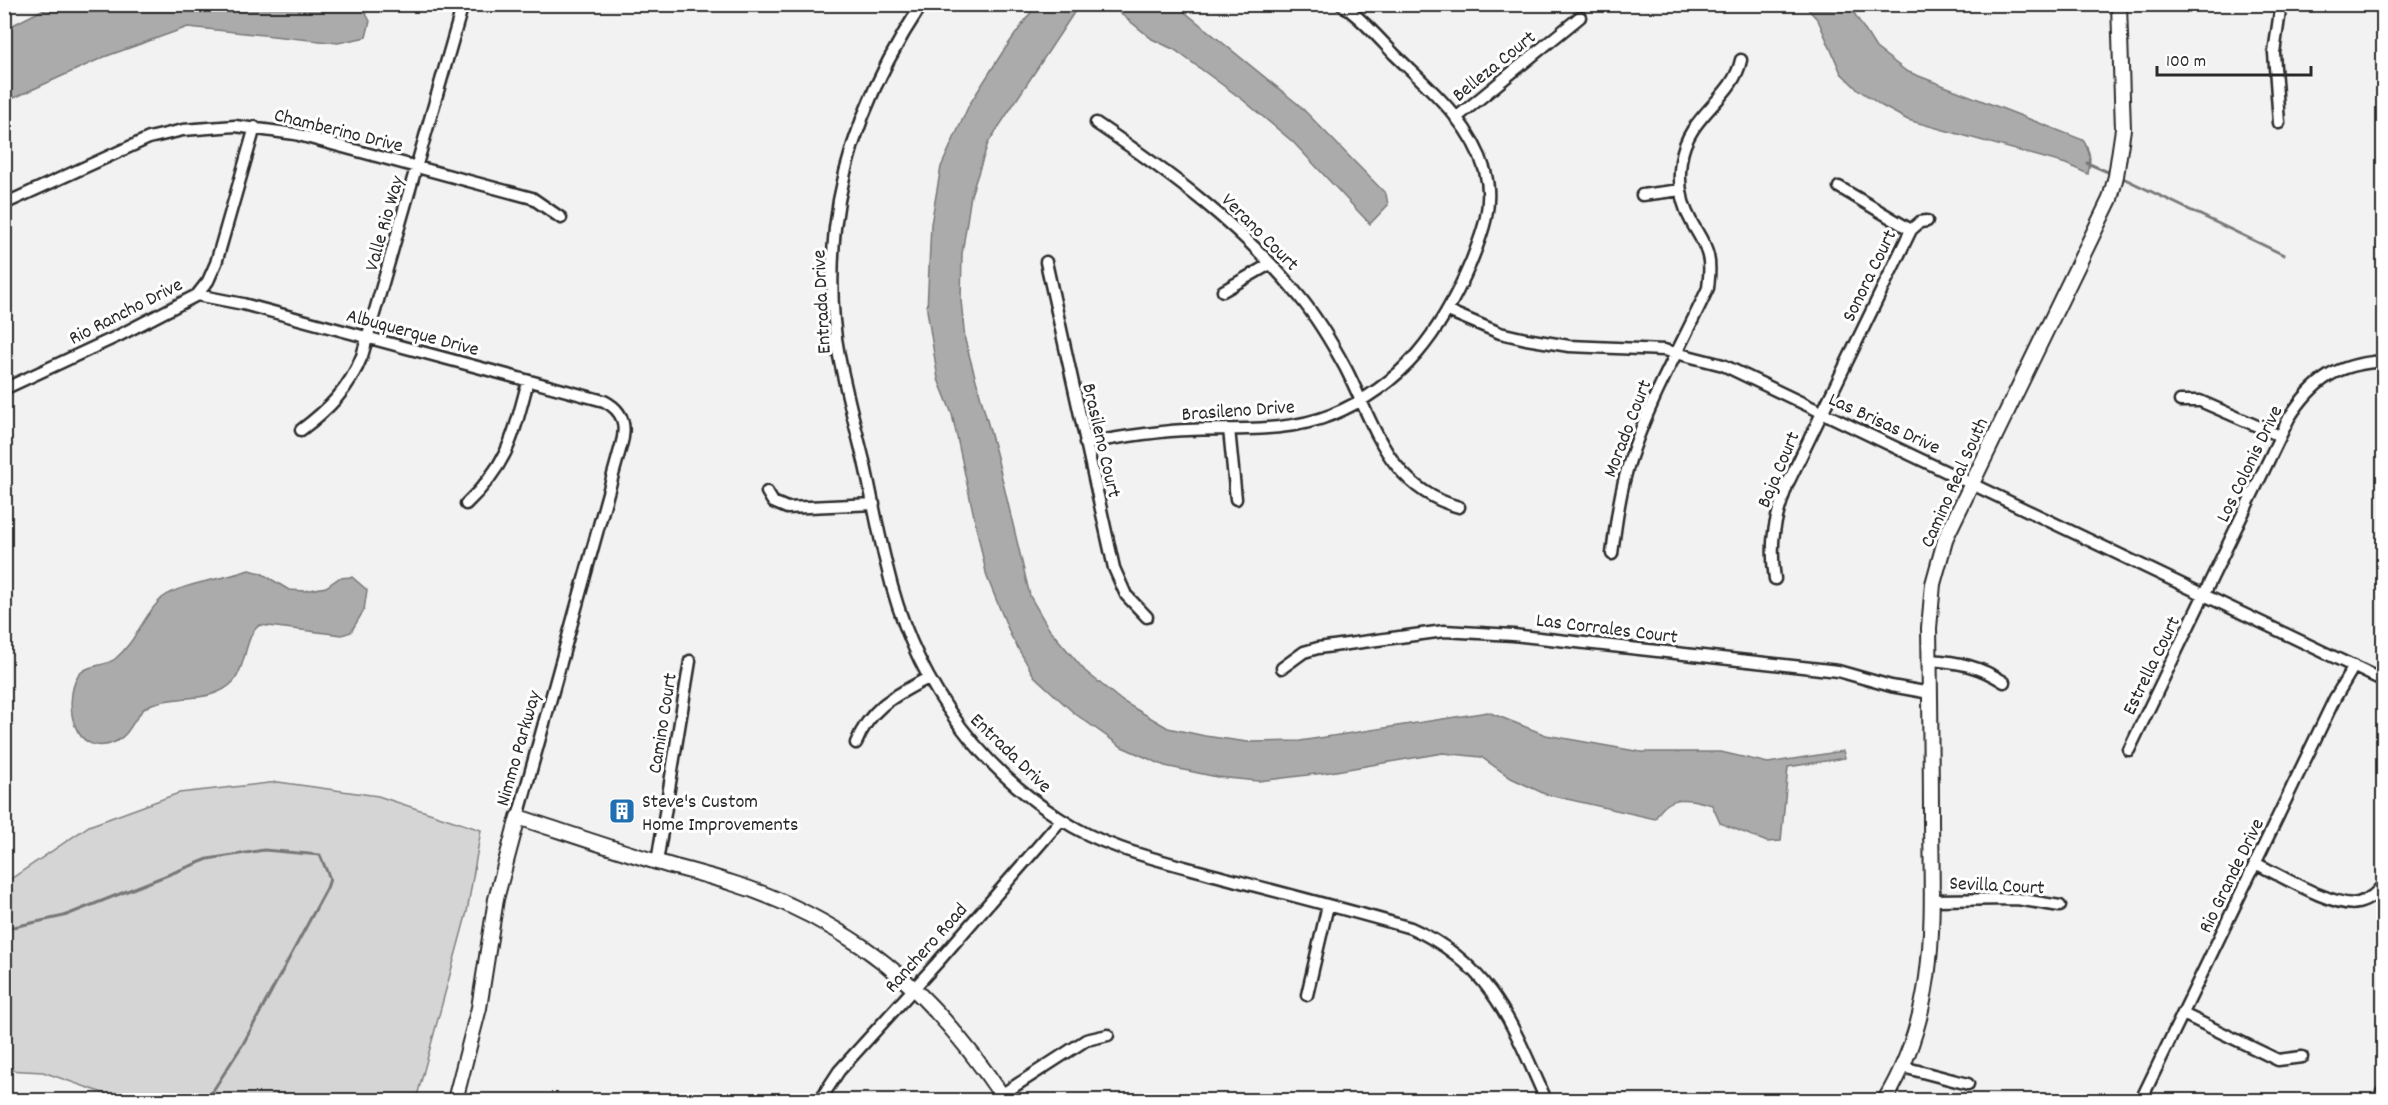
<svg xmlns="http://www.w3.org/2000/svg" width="2388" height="1105" font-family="Dekko,sans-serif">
<rect width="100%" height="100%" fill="#f2f2f2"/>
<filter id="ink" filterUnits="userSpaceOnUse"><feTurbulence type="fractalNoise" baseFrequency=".0167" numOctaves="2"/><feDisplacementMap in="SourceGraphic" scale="12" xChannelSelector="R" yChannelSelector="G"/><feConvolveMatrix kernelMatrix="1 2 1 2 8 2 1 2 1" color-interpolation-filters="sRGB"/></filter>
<g filter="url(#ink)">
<path fill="#d5d5d5" stroke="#808080" stroke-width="1.5" d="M278,782L378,796L481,830L467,912L416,1100H123L43,1072L5,1070V883L89,826L179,793Z"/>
<path fill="#ababab" stroke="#787878" stroke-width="1.5" d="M54,4L361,5L370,21L366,37L338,43L188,27L104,57L5,102V29Z
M1036,5H1079L988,143L971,195L962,254L961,300L965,340L996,453L1030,596L1049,629L1085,671L1122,701L1168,728L1205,736L1248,742L1300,741L1488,712L1546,735L1641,752H1721L1768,763L1843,751L1845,758L1788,767L1781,841L1767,842L1720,823L1712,805C1687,798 1669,793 1655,819L1545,794L1511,778L1481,757L1443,753L1324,773L1258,781L1217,777L1165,766L1122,747L1074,713L1034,676L1011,636L987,577L952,414L938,379L927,310L931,224L941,167L969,105L1002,53Z
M1110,5H1176L1299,105L1386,194L1388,205L1370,224L1293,142L1243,100L1175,50L1152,39Z
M1804,5H1849L1876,48L1906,71L2083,140C2091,153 2091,160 2088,174L2066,164L1908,120L1882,106L1856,88L1841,73L1818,20Z
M249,570L261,573L289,590L305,591L326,587L339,578L352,577L367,590L364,610L351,632L342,635L260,625C245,633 246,667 234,681C213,704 179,694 152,704C134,711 133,734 115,742C74,760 62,703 78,676C86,664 104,667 115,659C137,641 143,615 162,598C181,583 226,579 249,570Z"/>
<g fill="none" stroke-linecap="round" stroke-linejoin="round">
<path stroke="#787878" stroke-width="3" d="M2087,163L2108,172
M2125,179L2284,255
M4,929L64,916L208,859L264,850L320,855L330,879L327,888L243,1044L207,1100"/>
<defs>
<path id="street" d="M922,4C877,72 844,147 835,228C831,269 831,315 839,356C846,391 855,426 864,461C872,496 878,532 887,567C911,670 969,760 1059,818C1105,849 1160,860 1214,875C1279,892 1345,909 1411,928C1491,963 1513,1026 1546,1100
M1456,118L1580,17
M1096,123C1170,173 1242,226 1299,296C1318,319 1332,343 1346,369C1375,426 1389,488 1459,507
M2279,123L2274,53L2281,4
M1839,187L1911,230
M1642,195L1681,190
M4,204L149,138L183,130L235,126L295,134L532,198L561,218
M1046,262L1114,568L1126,595L1147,617
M1223,291L1270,264
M197,295L243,304L604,401C624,411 627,426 621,446L518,817
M1448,311L1500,333L1526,339L1569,346L1664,350L1723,365L2384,681
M4,389L118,336L197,295L208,281L216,263L255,127
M2180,401H2200L2280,436
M1229,429L1236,499
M301,430C329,409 349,389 362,356L463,4
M1085,443C1119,438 1153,431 1188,430C1236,428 1286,433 1331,415C1404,385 1441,332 1471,262C1483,232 1494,204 1485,171C1471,122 1429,88 1394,54C1378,37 1361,18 1341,4
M767,492L773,502L787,508L874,504
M466,504C509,463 513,436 528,381
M1612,554C1616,523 1620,490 1630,460C1649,400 1682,345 1708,288C1709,277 1711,267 1708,256C1705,243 1698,234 1692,223C1681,204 1678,182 1681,161C1687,115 1733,99 1741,60
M1775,579C1769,541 1775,518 1788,483L1911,230L1920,222L1927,221
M1930,660C1958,662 1979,666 2004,682
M1282,668L1304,652L1318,648L1444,631L1513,635L1838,671L1891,686L1930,693
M856,743C871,706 895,696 928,678
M2129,750L2289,418C2314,379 2337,364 2384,361
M657,862L690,661
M2255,863C2278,874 2336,909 2358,903C2370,900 2376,893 2384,884
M1932,900L2017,899L2060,906
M1307,995L1328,905
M2183,1014L2278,1060L2302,1057
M1903,1067L1968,1084
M1001,1095L1086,1040L1108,1035
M820,1100L839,1071L937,963L1061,820
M2141,1100L2335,698L2354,666"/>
<path id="secondary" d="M455,1100L479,1008L496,899L518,817C564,832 610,848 657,862C682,869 707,875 732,883C778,897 823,920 863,947C919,986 967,1043 1005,1100
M1885,1100C1939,1010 1932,921 1931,821C1931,757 1930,692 1929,628L1933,584L1946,537L2110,199L2116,176L2123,129L2119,4
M2380,1100L2384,1092"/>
</defs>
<use href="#street" stroke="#2b2b2b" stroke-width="15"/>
<use href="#secondary" stroke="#2b2b2b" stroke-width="18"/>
<use href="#street" stroke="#fff" stroke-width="10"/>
<use href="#secondary" stroke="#fff" stroke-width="14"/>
</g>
</g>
<defs>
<symbol id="building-square" viewBox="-11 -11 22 22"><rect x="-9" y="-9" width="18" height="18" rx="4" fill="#1f6fb2" stroke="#fff"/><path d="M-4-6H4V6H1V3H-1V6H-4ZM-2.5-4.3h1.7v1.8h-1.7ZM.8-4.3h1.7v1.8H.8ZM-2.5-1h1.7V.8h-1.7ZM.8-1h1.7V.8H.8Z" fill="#fff"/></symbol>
</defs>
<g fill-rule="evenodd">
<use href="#building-square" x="607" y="796" width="30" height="30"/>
</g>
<g text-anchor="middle" stroke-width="6" stroke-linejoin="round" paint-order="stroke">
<g font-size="20" fill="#2b2b2b" stroke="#fff">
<text transform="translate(1493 65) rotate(-39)" y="7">Belleza Court</text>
<text transform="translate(339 129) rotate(14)" y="7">Chamberino Drive</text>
<text transform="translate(383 223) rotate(-74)" y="7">Valle Rio Way</text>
<text transform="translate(1261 231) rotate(45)" y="7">Verano Court</text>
<text transform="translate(1868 275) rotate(-64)" y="7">Sonora Court</text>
<text transform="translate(820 302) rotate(-93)" y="7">Entrada Drive</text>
<text transform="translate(125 310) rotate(-27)" y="7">Rio Rancho Drive</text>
<text transform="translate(413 331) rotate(15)" y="7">Albuquerque Drive</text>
<text transform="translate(1238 409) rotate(-4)" y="7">Brasileno Drive</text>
<text transform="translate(1885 422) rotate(25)" y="7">Las Brisas Drive</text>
<text transform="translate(1626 428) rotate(-69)" y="7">Morado Court</text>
<text transform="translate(1103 440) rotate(77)" y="7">Brasileno Court</text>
<text transform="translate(2248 463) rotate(-64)" y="7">Los Colonis Drive</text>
<text transform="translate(1777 469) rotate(-67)" y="7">Baja Court</text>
<text transform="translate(1953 482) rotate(-66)" y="7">Camino Real South</text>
<text transform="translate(1607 627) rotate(7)" y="7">Las Corrales Court</text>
<text transform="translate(2150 665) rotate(-64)" y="7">Estrella Court</text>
<text transform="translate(661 723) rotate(-81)" y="7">Camino Court</text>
<text transform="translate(517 748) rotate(-74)" y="7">Nimmo Parkway</text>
<text transform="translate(1012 752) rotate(44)" y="7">Entrada Drive</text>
<text transform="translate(2230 875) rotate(-64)" y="7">Rio Grande Drive</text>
<text transform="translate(1997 884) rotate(3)" y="7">Sevilla Court</text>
<text transform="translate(925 947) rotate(-48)" y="7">Ranchero Road</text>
</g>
<g font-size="20" fill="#2b2b2b" stroke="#fff" text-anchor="start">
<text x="642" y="807">Steve's Custom<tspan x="642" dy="23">Home Improvements</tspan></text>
</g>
</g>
<rect width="2388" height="1105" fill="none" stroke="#fff" stroke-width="24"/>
<rect x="12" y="12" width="2364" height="1081" fill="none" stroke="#2b2b2b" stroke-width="2" filter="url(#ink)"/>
<path d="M2157 66v9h154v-9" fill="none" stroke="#2b2b2b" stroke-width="3"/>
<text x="2166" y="66" font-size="18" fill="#2b2b2b" stroke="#ffffff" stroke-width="4.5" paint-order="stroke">100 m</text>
</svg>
